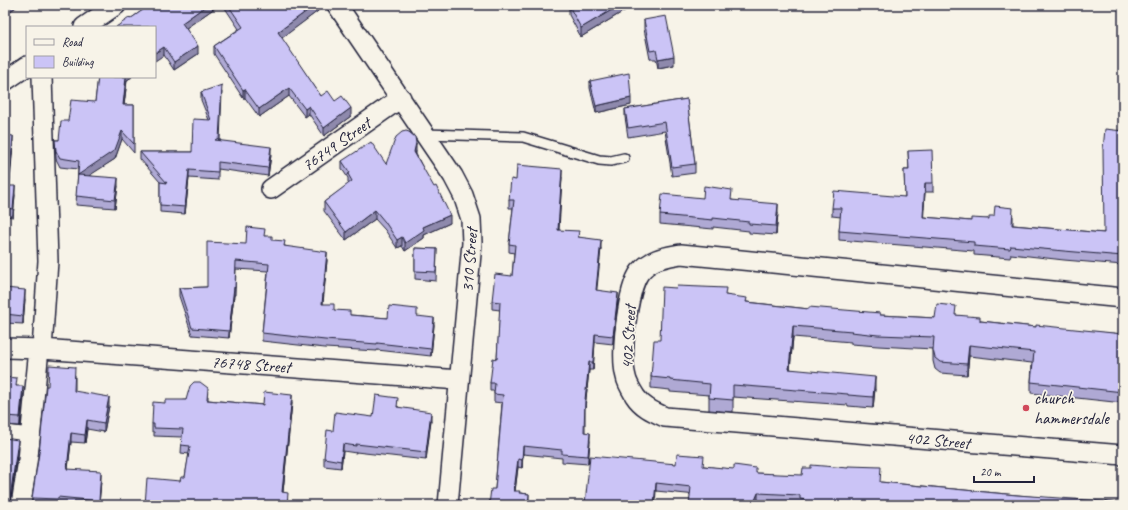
<svg xmlns="http://www.w3.org/2000/svg" width="1128" height="510" font-family="Caveat,sans-serif">
<rect width="100%" height="100%" fill="#f7f3e8"/>
<filter id="ink" filterUnits="userSpaceOnUse"><feTurbulence type="fractalNoise" baseFrequency=".025" numOctaves="2"/><feDisplacementMap in="SourceGraphic" scale="8" xChannelSelector="R" yChannelSelector="G"/><feConvolveMatrix kernelMatrix="1 2 1 2 8 2 1 2 1" color-interpolation-filters="sRGB"/></filter>
<g filter="url(#ink)">
<g fill="none" stroke-linecap="round" stroke-linejoin="round">
<defs>
<path id="lane" d="M425,134L523,137L599,160L611,161L624,158"/>
<path id="street" d="M337,5L453,176L463,195L471,219L472,243L448,505
M84,27L116,5
M42,77L48,261L42,349
M5,81L27,66
M271,189L401,98
M1123,298L681,254C665,257 652,258 640,272C627,289 620,356 626,377C627,383 632,391 635,396C642,407 654,412 665,417L1123,455
M5,348L42,349L459,380
M5,435L30,438
M21,505L28,460L39,349"/>
</defs>
<use href="#lane" stroke="#22223b" stroke-width="12"/>
<use href="#street" stroke="#22223b" stroke-width="22"/>
<use href="#lane" stroke="#f7f3e8" stroke-width="9"/>
<use href="#street" stroke="#f7f3e8" stroke-width="19"/>
</g>
<path fill="#afa9d4" stroke="#22223b" d="M5,5H19L9,12Z
M150,5H219L186,28L198,54L174,70L164,55L130,19Z
M223,5H318V11L281,38L321,96L335,101L351,116L324,136L309,114L305,117L289,96L259,117L246,99L245,98H243L214,54V46L239,29Z
M634,5L581,37L569,15V6Z
M644,20L674,65L658,68L656,59H650L644,29Z
M98,77H132L127,80L124,105H134V153L122,139L115,159L89,175L118,186L115,208L76,205L78,169L60,167L56,159L55,140H59L68,121L95,102Z
M590,81L631,105L596,113L590,88Z
M201,92H222L220,141L271,155L268,176L218,169V180L189,178L185,214L160,212V182L140,159V152H192L209,120L201,100Z
M687,99L695,164V173L672,176L665,131L628,137L625,117V109Z
M5,119L6,127V135L13,144L9,186L15,195L13,217L5,216Z
M1123,131V265L1064,260L1011,254L1010,258L974,255V251L839,240V231L841,217L832,216V208L905,197L904,170H909L908,151L933,183V192H925L923,217L971,221L1013,216V225L1104,233Z
M416,151V154L450,223L424,235V238L405,251L402,246L397,248L385,230L375,219L346,240L324,211V202L349,184L348,183V178L342,169V161L386,164Z
M562,177L559,230L579,237L601,248L596,290L618,301L613,344L595,342L593,370H589L585,408V432L590,441L588,464L562,462V458L523,454L522,468L518,467L515,491L520,493L529,494V505H489L495,489L502,403L494,402V391H490V383L497,359L500,310L492,309V301L512,276L514,253L509,252V244L513,208H509V200L516,180Z
M703,198L732,200L778,213L776,235L749,233V231L713,227V229L660,224V215Z
M265,236L285,246L327,260L323,304L334,310L350,315L388,318L417,316L434,325L431,356L377,350V351L325,348L262,341V333L268,271L236,269L235,295H234L229,338L192,335L179,296V288L207,287L246,244Z
M415,248L437,249L436,281L415,279Z
M5,288L25,299L23,324L5,323Z
M726,295L747,302L809,309L880,315L935,318L956,315L980,321L1036,327L1123,334V403L1031,393V382L1032,363L969,356L967,375L940,373L935,369L933,361V349L878,346L851,344V342L793,337L790,369L875,389L873,408L848,406V405L733,397V412L709,410V395L670,392V390L651,388V377L660,340Z
M75,375V392L109,406L104,432L87,429L85,443L71,442L68,469L101,480L99,505H32V498L48,386Z
M5,377L17,386L23,394L20,426L5,425Z
M208,396V400L263,405L292,403L283,492L288,501L180,481L185,477L189,454L181,453L182,437L154,436V432H152V424L165,403L186,400Z
M398,406V407L431,420L426,460L356,452V453L343,451L341,468L324,466V458L333,431L373,417Z
M5,438L18,448L10,505H5Z
M676,464L704,466L756,473L880,482L1123,505H800V503L758,501L656,491L585,504Z"/>
<path fill="#8e89ac" stroke="#22223b" d="M9,5H19L9,12Z
M207,5H219L182,31V23Z
M315,5H318V11L278,41V32Z
M620,5H634L581,37V28Z
M198,46V54L174,70V62Z
M164,47V55L155,61V53Z
M674,56V65L658,68V59Z
M126,77H132L127,80L123,114V105Z
M289,88V96L259,117V109Z
M245,89V98H243V90Z
M631,98V105L596,113V106Z
M309,106V114L305,117V109Z
M351,108V116L324,136V128Z
M122,131V139L115,159L78,183V175Z
M13,136V144L9,194V186Z
M416,143V151L414,160V152Z
M271,147V155L268,176V168Z
M562,169V177L558,238V230Z
M189,170V178L185,214V207Z
M118,178V186L115,208V200Z
M925,183V192L923,226V217Z
M15,186V195L13,217V209Z
M778,204V213L776,235V226Z
M375,210V219L346,240V232Z
M450,215V223L424,235V238L405,251V243L423,227Z
M402,237V246L397,248V240Z
M601,240V248L596,298V290Z
M327,252V260L322,311V304Z
M234,287V295L229,338V331Z
M25,290V299L23,324V316Z
M618,293V301L613,344V336Z
M434,318V325L431,356V349Z
M793,326V337L789,381V369Z
M595,334V342L593,370V362Z
M969,345V356L967,375V364Z
M589,362V370L585,408V400Z
M875,377V389L873,408V397Z
M23,386V394L20,426V417Z
M292,395V403L282,500V492Z
M109,397V406L104,432V423Z
M431,412V420L426,460V452Z
M87,420V429L85,443V435Z
M71,433V442L67,477V469Z
M590,433V441L588,464V456Z
M18,440V448L10,505V498Z
M343,444V451L341,468V461Z
M523,446V454L522,468V460Z
M518,459V467L514,499V491Z
M101,471V480L99,505V501Z
M656,483V491L655,505H654Z
M758,493V501L757,505H753Z"/>
<path fill="#cbc4f6" stroke="#22223b" d="M150,5H207L182,23L198,46L174,62L164,47L155,53V27H116L129,18L130,19Z
M228,5H315L278,32L321,96L328,91L335,101L342,96L351,108L324,128L309,106L305,109L289,88L259,109L246,91L245,89L243,90L214,46L243,27Z
M571,5H620L581,28L569,6Z
M666,16L674,56L658,59L656,50L650,51L644,20Z
M629,73L631,98L596,106L590,81Z
M98,77H126L123,105H134V144L122,131L115,150L78,175L118,178L115,200L76,196L79,161L60,158L56,151L55,140H59L61,121H68L71,100L95,102Z
M222,85L219,140L218,138L215,140L271,147L268,168L218,162V172L189,170L185,207L160,205V182L167,183L140,152H192L193,119L211,120L201,92Z
M687,99L695,164L672,167L665,122L628,128L625,109Z
M5,119H6L5,135L13,136L9,186H15L13,209L5,208Z
M1105,129L1123,131V256L1064,251L1011,246L1010,249L974,246V242L839,231L841,208H832L834,191L905,197L904,170H909L908,151L932,150L933,183H925L923,217L971,221V218L989,219V216H994L995,206L1013,208L1012,225L1104,233L1103,149Z
M406,131L409,132L415,137L416,143L414,152L434,187L436,186L450,215L423,227L424,230L405,243L402,237L397,240L385,222L375,210L346,232L324,202L352,181L348,174L350,173L342,161L371,142L386,164L396,137L402,132Z
M517,165L562,169L558,230L579,231L578,237L601,240L596,290L618,293L613,336L595,334L593,362H589L585,400L584,432L590,433L588,456L562,454V450L523,446L522,460L518,459L514,491H520L519,493L529,494L528,505H489L491,489H495L503,395L494,394L495,383H490L493,358L497,359L500,302L492,301L495,274L512,276L515,245L509,244L514,200H509L511,179L516,180Z
M704,186L732,190L731,200L778,204L776,226L749,224V222L713,218V220L660,215L662,194L703,198Z
M247,227L265,229L264,236H272V240L285,241L284,246L327,252L322,304H334V310L350,311V315L388,318L389,306L417,309V316L434,318L431,349L377,343V344L325,340L262,333L269,264L236,261L235,288L234,287L229,331L192,328L179,288L207,287V242L246,244Z
M415,248L437,249L436,272L415,271Z
M677,286L726,288L725,295L747,298L746,302L809,309V307L880,313V315L935,318L937,304L956,306L955,315L980,317V321L1036,327V325L1123,334V392L1031,382L1034,352L969,345L967,364L940,362L935,358L933,350L934,337L878,335L851,332L852,331L793,326L789,369L875,377L873,397L848,395V394L733,385V400L709,398L710,384L670,380V379L651,377L654,340H660L662,287L676,288Z
M5,288L25,290L23,316L5,314Z
M49,365L75,367L74,391L109,397L104,423L87,420L85,435L71,433L67,469L101,471L99,501L58,497V499L32,498L39,453L46,386H48Z
M5,377L17,378L16,386H23L20,417L5,416Z
M194,382H200L208,388L207,400L263,405L264,392L292,395L282,492L288,493L287,505H145L147,478L180,481L181,477H185L190,446L181,445L183,429L154,428V424H152L153,402L165,403V400H186L190,386Z
M376,395L398,398L397,407L431,412L426,452L356,444V446L343,444L341,461L324,458L327,430L333,431L335,412L373,417Z
M5,438L18,440L10,498H5V499Z
M677,454L704,456L703,466L734,469V465L756,468V473L802,475L803,468H811V465L848,468V466L881,467L880,482L1017,495L1101,501L1123,503V505H806V500L800,499V495L758,493L753,505H689L691,487L656,483L654,505H578V504H585L590,456L676,464Z"/>
</g>
<circle fill="#d1495b" stroke="#f7f3e8" stroke-width="1.5" cx="1026" cy="408" r="4"/>
<g text-anchor="middle" stroke-width="3.5" stroke-linejoin="round" paint-order="stroke">
<g font-size="17" fill="#22223b" stroke="#f7f3e8">
<text transform="translate(336 144) rotate(-35)" y="6">76749 Street</text>
<text transform="translate(469 260) rotate(-86)" y="6">310 Street</text>
<text transform="translate(628 337) rotate(-87)" y="6">402 Street</text>
<text transform="translate(251 364) rotate(4)" y="6">76748 Street</text>
<text transform="translate(938 440) rotate(5)" y="6">402 Street</text>
</g>
<g font-size="17" fill="#22223b" stroke="#f7f3e8" text-anchor="start">
<text x="1034" y="404">church<tspan x="1034" dy="20">hammersdale</tspan></text>
</g>
</g>
<rect width="1128" height="510" fill="none" stroke="#f7f3e8" stroke-width="20"/>
<rect x="10" y="10" width="1108" height="490" fill="none" stroke="#22223b" stroke-width="1.5" filter="url(#ink)"/>
<rect x="26" y="26" width="130" height="52" fill="#f7f3e8" stroke="#a29fa3"/>
<rect x="34" y="39" width="20" height="6" fill="#f7f3e8" stroke="#a29fa3"/>
<text x="62" y="46" font-size="12" fill="#22223b">Road</text>
<rect x="34" y="56" width="20" height="12" fill="#cbc4f6" stroke="#a29fa3"/>
<text x="62" y="66" font-size="12" fill="#22223b">Building</text>
<path d="M974 476v6h60v-6" fill="none" stroke="#22223b" stroke-width="2"/>
<text x="980" y="476" font-size="12" fill="#22223b" stroke="#f7f3e8" stroke-width="3" paint-order="stroke">20 m</text>
</svg>
